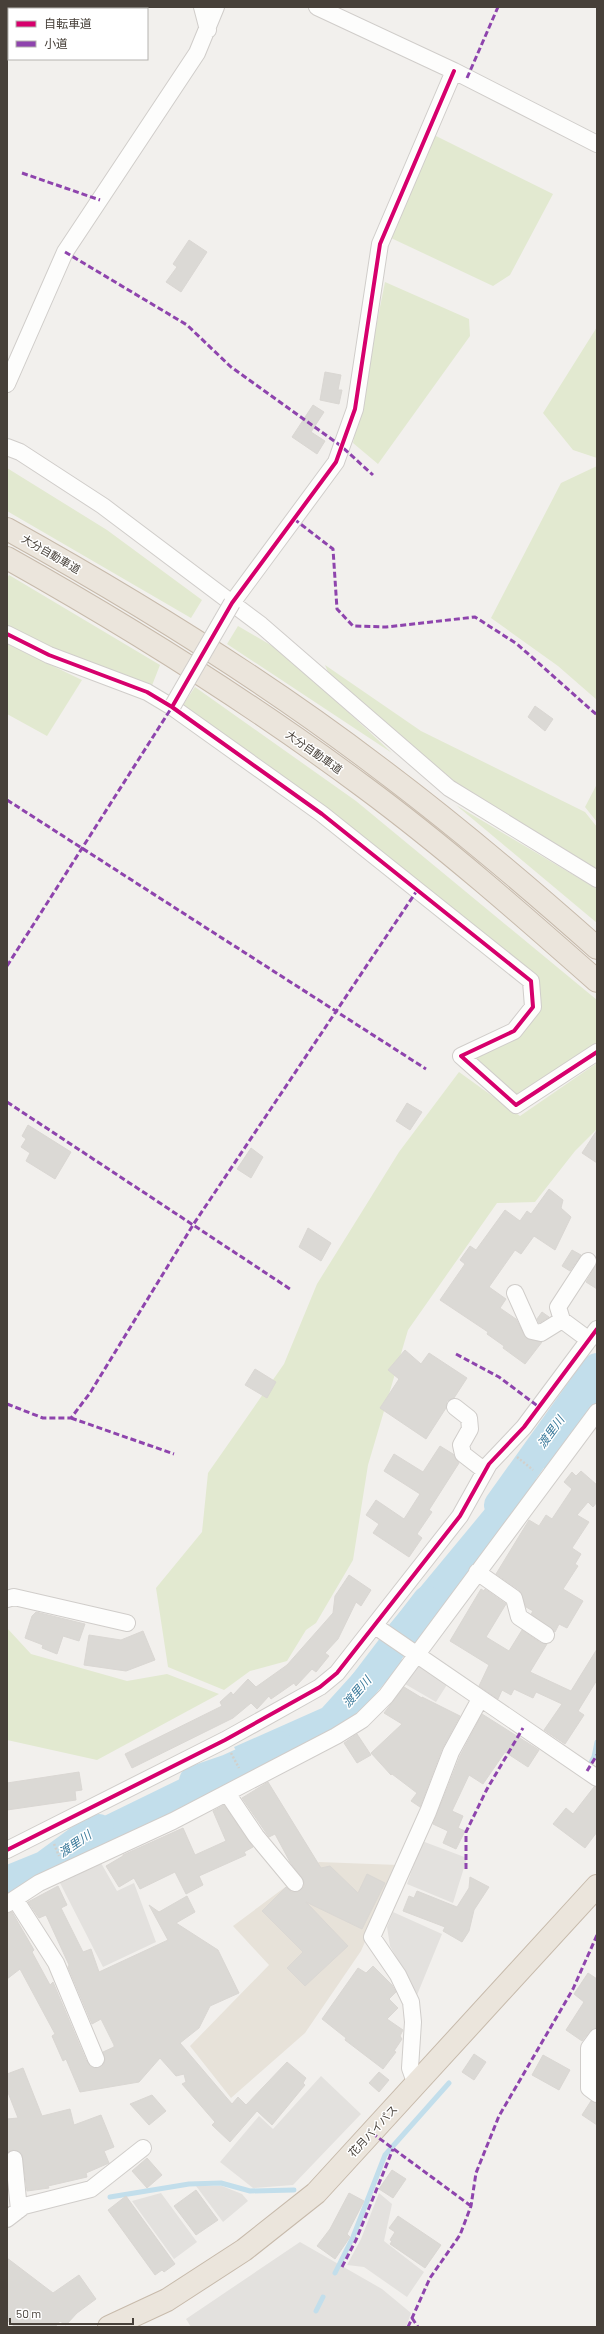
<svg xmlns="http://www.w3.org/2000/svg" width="604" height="2334" font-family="Barlow,'Noto Sans JP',sans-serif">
<rect width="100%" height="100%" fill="#f2f0ed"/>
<path fill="#e7e2d9" d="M319,1862L398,1865L361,1951L305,2033L231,2098L190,2046L269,1965L233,1926Z"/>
<path fill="#e2e9d0" d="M434,135L553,194L510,275L493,286L391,238Z
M385,282L469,319L470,336L378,464L353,443Z
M597,327V458L573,450L543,413Z
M597,466V700L558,666L491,618L561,483Z
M7,468L107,530L202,600L191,618L7,511Z
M9,575L160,665L151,688L66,655L7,628V578Z
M238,626L286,654L392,753L227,644Z
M7,644L82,680L47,736L7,714Z
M325,665L421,731L585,812L597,827V870L470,797L427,762L328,672Z
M195,687L356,801L597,1000V1043L518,1098L475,1059L517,1034L537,979L267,764L183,705Z
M597,784V822L585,807Z
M456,805L597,889V923Z
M597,1063V1129L575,1151L535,1202L497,1203L408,1330L368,1465L353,1560L316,1623L306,1630L287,1661L250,1671L224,1690L168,1667L156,1588L202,1532L208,1473L284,1364L317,1284L399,1152L459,1072L520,1116Z
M7,1628L31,1654L127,1681L167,1674L219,1694L97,1760L7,1740Z"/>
<path fill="#e3e1de" d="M420,1661L450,1680L436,1702L405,1684Z
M422,1841L467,1858L453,1903L407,1884Z
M101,1863L117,1891L134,1883L156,1942L103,1967L60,1883Z
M393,1912L442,1934L417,1995L390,1946L387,1927Z
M321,2076L361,2114L293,2185L253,2188L220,2162L259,2116L273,2129Z
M196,2186H222L242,2194L248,2201L223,2222Z
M161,2193L197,2242L174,2259L132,2201Z
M379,2193L392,2204L384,2241L424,2272L407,2297L364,2267L347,2265L361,2239Z
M300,2242L382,2289L411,2313L406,2327H191L186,2319Z"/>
<path fill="#c2deeb" d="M597,1360V1405L548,1471L524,1453Z
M519,1468L538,1481L415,1644L389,1625Z
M379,1645L404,1661L365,1706L337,1729L249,1777L234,1747L322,1708Z
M225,1757L239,1781L70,1862L59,1838Z
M53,1854L60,1868L7,1897V1873Z"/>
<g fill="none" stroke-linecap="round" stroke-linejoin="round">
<path stroke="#c2deeb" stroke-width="5" d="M590,1764L594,1757L597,1742
M110,2197L189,2184L221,2183L250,2191L294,2190
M335,2273L353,2237L385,2155L449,2083
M316,2311L323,2297"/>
<path stroke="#c2deeb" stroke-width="30" d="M499,1505L597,1368
M364,1684L427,1601
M194,1781L229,1769L279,1746
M7,1881L44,1866L82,1838L99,1829"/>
</g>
<path fill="#dbd9d5" stroke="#dad7d3" d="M189,240L207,252L181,292L166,282L177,267L173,264Z
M325,372L341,375L338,390H342L339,404L320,400Z
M313,405L324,412L311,432L325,441L317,454L292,437Z
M535,706L553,719L545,731L528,717Z
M407,1103L422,1112L410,1130L396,1121Z
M28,1125L71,1152L55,1179L26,1161L30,1153L21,1147L26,1139L22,1136Z
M597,1130V1163L582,1153Z
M251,1148L263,1157L251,1178L237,1169Z
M549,1189L563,1200L561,1208L571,1217L555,1250L534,1236L521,1254L515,1250L489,1287L506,1299L500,1308L516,1319L526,1338L542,1342L525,1364L503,1348L504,1346L487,1334L488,1332L440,1300L465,1264L460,1260L470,1246L476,1250L505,1210L520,1221L527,1211L531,1214Z
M308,1228L331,1243L321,1261L299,1247Z
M572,1250L581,1255L570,1271L562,1266Z
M596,1265H597V1289L586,1282Z
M542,1312L549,1317L539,1323L537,1319Z
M405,1350L421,1364L429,1353L467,1378L454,1398L447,1401L446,1408L426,1439L380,1408L399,1379L388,1370Z
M255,1369L276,1382L267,1398L245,1385Z
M440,1446L453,1454L459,1463L429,1510L432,1512L417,1534L422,1538L409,1557L373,1533L379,1524L366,1515L376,1500L404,1519L420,1494L384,1471L394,1454L423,1472Z
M581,1471L597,1485V1502L593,1507L588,1502L577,1515L589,1522L572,1548L581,1554L575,1564L578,1566L563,1589L583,1601L567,1628L559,1624L555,1632L531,1614L533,1611L526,1607L519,1590L496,1574L529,1520L539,1526L546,1515L552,1519L572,1489L564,1482L572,1472L576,1476Z
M349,1575L371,1590L361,1606L356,1602L338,1639L325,1653L329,1656L316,1672L312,1669L296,1686L294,1683L271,1699L269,1696L257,1709L251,1703L233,1718L132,1768L125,1754L222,1706L220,1702L231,1692L233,1695L248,1679L256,1687L287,1665L333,1613L335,1596Z
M481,1589L484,1591L485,1589L506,1604L486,1637L509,1651L522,1630L541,1643L547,1644L530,1672L571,1691L597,1649V1680L578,1711L584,1715L565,1744L544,1730L562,1704L536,1692L533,1698L514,1689L511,1695L502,1690L498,1699L479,1686L489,1665L450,1641Z
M36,1612L85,1624L79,1641L63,1636L57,1654L42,1648L43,1645L25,1638L32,1616Z
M143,1631L155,1660L126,1671L84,1665L89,1635L121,1640Z
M404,1687L422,1698V1697L460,1716L442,1749L420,1807L411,1801L417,1793L392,1774L391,1775L371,1753L402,1724L384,1713Z
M482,1714L539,1750L528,1767L505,1752L483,1784L469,1775L452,1811L463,1816L458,1828L465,1831L456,1849L443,1843L448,1831L433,1824L460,1756Z
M357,1734L371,1755L357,1763L344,1743Z
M79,1772L82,1790L75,1791L76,1800L7,1810V1783Z
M268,1782L321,1868L330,1866L358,1893L367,1874L385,1883L362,1929L306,1902L348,1946L305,1986L287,1968L303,1952L262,1911L286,1887L291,1892H297L304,1887V1882L290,1862L275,1834L269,1837L242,1798Z
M594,1787H597V1832L585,1848L553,1824L566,1808L573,1814Z
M224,1805L253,1847L244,1852L246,1855L199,1876L203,1885L186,1894L175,1872L140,1889L134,1878L119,1887L106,1866L123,1856V1855L183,1828L195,1855L226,1841L213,1811Z
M470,1877L489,1887L474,1910L469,1931L462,1942L443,1931L445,1927L403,1911L409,1896L414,1898L417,1891L457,1907L469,1888Z
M58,1886L67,1905L61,1908L83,1952L91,1949L99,1972L168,1940L149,1905L159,1912L187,1896L195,1912L176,1923L218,1950L239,1993L210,2006L199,2028L180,2043L232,2104L238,2097L246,2105L287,2062L306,2078L303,2083L305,2085L272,2125L257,2111L230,2142L212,2125L215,2122L182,2084L186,2082L184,2074L176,2076L160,2058L139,2082L80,2092L66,2059L63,2061L52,2036L55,2034L20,1969L7,1979V1913L12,1912L34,1950L32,1952L50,1985L53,1982L86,2060L94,2068L103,2065L105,2060L103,2052L114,2047V2045L101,2019L92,2024L68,1967L69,1965L46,1915L39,1918L28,1902Z
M373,1966L392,1985L396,1992L389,1999L398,2008L387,2019L403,2030L400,2036L402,2039L394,2051L396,2052L383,2069L345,2040L346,2038L322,2019L358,1968L366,1973Z
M588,1973L597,1979V2028L590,2031L582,2041L566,2030L584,2002L574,1994Z
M474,2054L486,2062L474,2080L462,2072Z
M543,2055L570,2070L559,2090L532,2075Z
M23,2068L42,2116L70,2109L74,2125L101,2115L114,2147L104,2151L109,2163L86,2173L87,2177L48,2186L49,2188L27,2191L22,2154L13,2150L7,2153V2119L18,2118L7,2090V2074Z
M379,2072L389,2080L379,2092L369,2083Z
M152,2095L166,2111L149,2125L130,2104Z
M591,2101L597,2103V2125L582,2115Z
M147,2158L162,2175L147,2188L132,2171Z
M392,2170L406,2179L393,2198L379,2189Z
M196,2190L218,2220L196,2235L174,2206Z
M349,2193L364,2201L347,2234L350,2237L335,2259L317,2246L330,2229Z
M126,2196L175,2264L164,2272L162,2270L155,2275L108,2210Z
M398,2216L441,2245L425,2268L390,2244L392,2241L390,2240L395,2232L389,2228Z
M7,2258L53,2293L79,2275L96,2299L77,2313L66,2325L60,2321L55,2327H15L7,2320Z"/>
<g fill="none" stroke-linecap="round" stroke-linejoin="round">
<defs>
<path id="minor" d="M202,7L208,30
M317,7L454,71L597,144
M7,384L65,252L197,53L216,7
M7,447L20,452L103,506L261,625L449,788L597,879
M232,603L336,462L355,409L380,244L454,71
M7,634L49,655L147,692L172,707L322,814L531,981L533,1007L514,1031L461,1056L516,1105L597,1052
M515,1293L532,1331L541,1333L562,1320L589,1340
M562,1320L558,1307L588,1261
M455,1407L469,1418L470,1429L461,1445L463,1454L485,1471
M477,1572L514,1598L519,1617L546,1635
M7,1599L14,1597L127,1623
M375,1626L597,1778
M227,1793L256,1836L295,1883
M7,1850L225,1740L320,1687L337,1673L460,1516L489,1464L524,1427L597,1329
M15,1899L56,1963L96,2059
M7,1904L39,1883L173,1821L336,1736L362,1720L386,1696L597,1412
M597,2037L589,2048V2088L597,2094
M416,2085L410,2068L413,2022L411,2002L398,1975L372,1937L428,1812L451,1752L480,1699
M14,2159L19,2210
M7,2219L24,2206L91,2189L143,2148"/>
<path id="highway" d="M7,529C135,600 261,678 378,767C454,824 526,885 597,948
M7,558C130,627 251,703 364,787C445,847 521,914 597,981
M109,2327L167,2300L244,2250L316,2193L597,1886"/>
</defs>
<use href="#minor" stroke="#d0cdca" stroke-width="18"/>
<use href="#highway" stroke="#c7baab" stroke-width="24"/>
<path stroke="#d2d0cb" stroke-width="2.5" stroke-dasharray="2 2" stroke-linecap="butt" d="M517,1457L533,1470
M231,1753L239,1768
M54,1844L59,1856"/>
<use href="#minor" stroke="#fdfdfc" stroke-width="16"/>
<use href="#highway" stroke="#ebe5dc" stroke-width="22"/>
<defs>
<path id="minor-bridge" d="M172,707L232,603"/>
</defs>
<use href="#minor-bridge" stroke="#d0cdca" stroke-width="18" stroke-linecap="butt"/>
<use href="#minor-bridge" stroke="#fdfdfc" stroke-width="16"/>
<path stroke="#8e44ad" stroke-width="3" stroke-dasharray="6 3" stroke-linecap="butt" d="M467,78L498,7
M22,173L100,200
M65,252L187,325L231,367L341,446L373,475
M294,519L333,549L337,609L353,626L386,627L475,617L517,644L597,715
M7,800L426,1069
M7,966L172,707
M7,1102L290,1289
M456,1354L499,1377L539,1407
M7,1404L43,1418H71L90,1393L193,1225L418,889
M71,1418L174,1454
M587,1771L597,1755
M466,1869V1832L487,1789L523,1728
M372,2133L471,2206
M342,2267L356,2240L393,2149
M412,2318L418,2327
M408,2327L430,2278L460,2235L471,2206L476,2173L499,2116L573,1989L597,1935"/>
<defs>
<path id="cycleway" d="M7,634L49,655L147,692L172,707L322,814L531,981L533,1007L514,1031L461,1056L516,1105L597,1052
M172,707L232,603L336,462L355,409L380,244L454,71
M7,1850L225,1740L320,1687L337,1673L460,1516L489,1464L524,1427L597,1329"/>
</defs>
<use href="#cycleway" stroke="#fff" stroke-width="6"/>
<use href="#cycleway" stroke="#d6006c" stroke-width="4"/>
</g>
<g text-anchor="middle" stroke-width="3" stroke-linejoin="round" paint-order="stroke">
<g font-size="11" fill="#474039" stroke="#fff">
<text transform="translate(51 554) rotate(30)" y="4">大分自動車道</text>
<text transform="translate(314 752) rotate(35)" y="4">大分自動車道</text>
<text transform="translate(373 2131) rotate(-47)" y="4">花月バイパス</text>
</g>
<g font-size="12" font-style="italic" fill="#39799a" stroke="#fff">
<text transform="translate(551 1432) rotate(-54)" y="4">渡里川</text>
<text transform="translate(357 1692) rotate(-49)" y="4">渡里川</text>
<text transform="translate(75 1844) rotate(-34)" y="4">渡里川</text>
</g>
</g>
<rect width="604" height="2334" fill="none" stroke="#474039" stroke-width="16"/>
<rect x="8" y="8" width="140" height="52" fill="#ffffff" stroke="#b5b3b0"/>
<rect x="16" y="21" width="20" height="6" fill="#d6006c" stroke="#b5b3b0"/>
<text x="44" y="28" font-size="12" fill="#474039">自転車道</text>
<rect x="16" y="41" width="20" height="6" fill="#8e44ad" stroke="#b5b3b0"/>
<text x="44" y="48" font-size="12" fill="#474039">小道</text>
<path d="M10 2318v6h123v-6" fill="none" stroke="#474039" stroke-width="2"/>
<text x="16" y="2318" font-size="12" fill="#474039" stroke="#ffffff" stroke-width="3" paint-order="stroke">50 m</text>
</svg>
